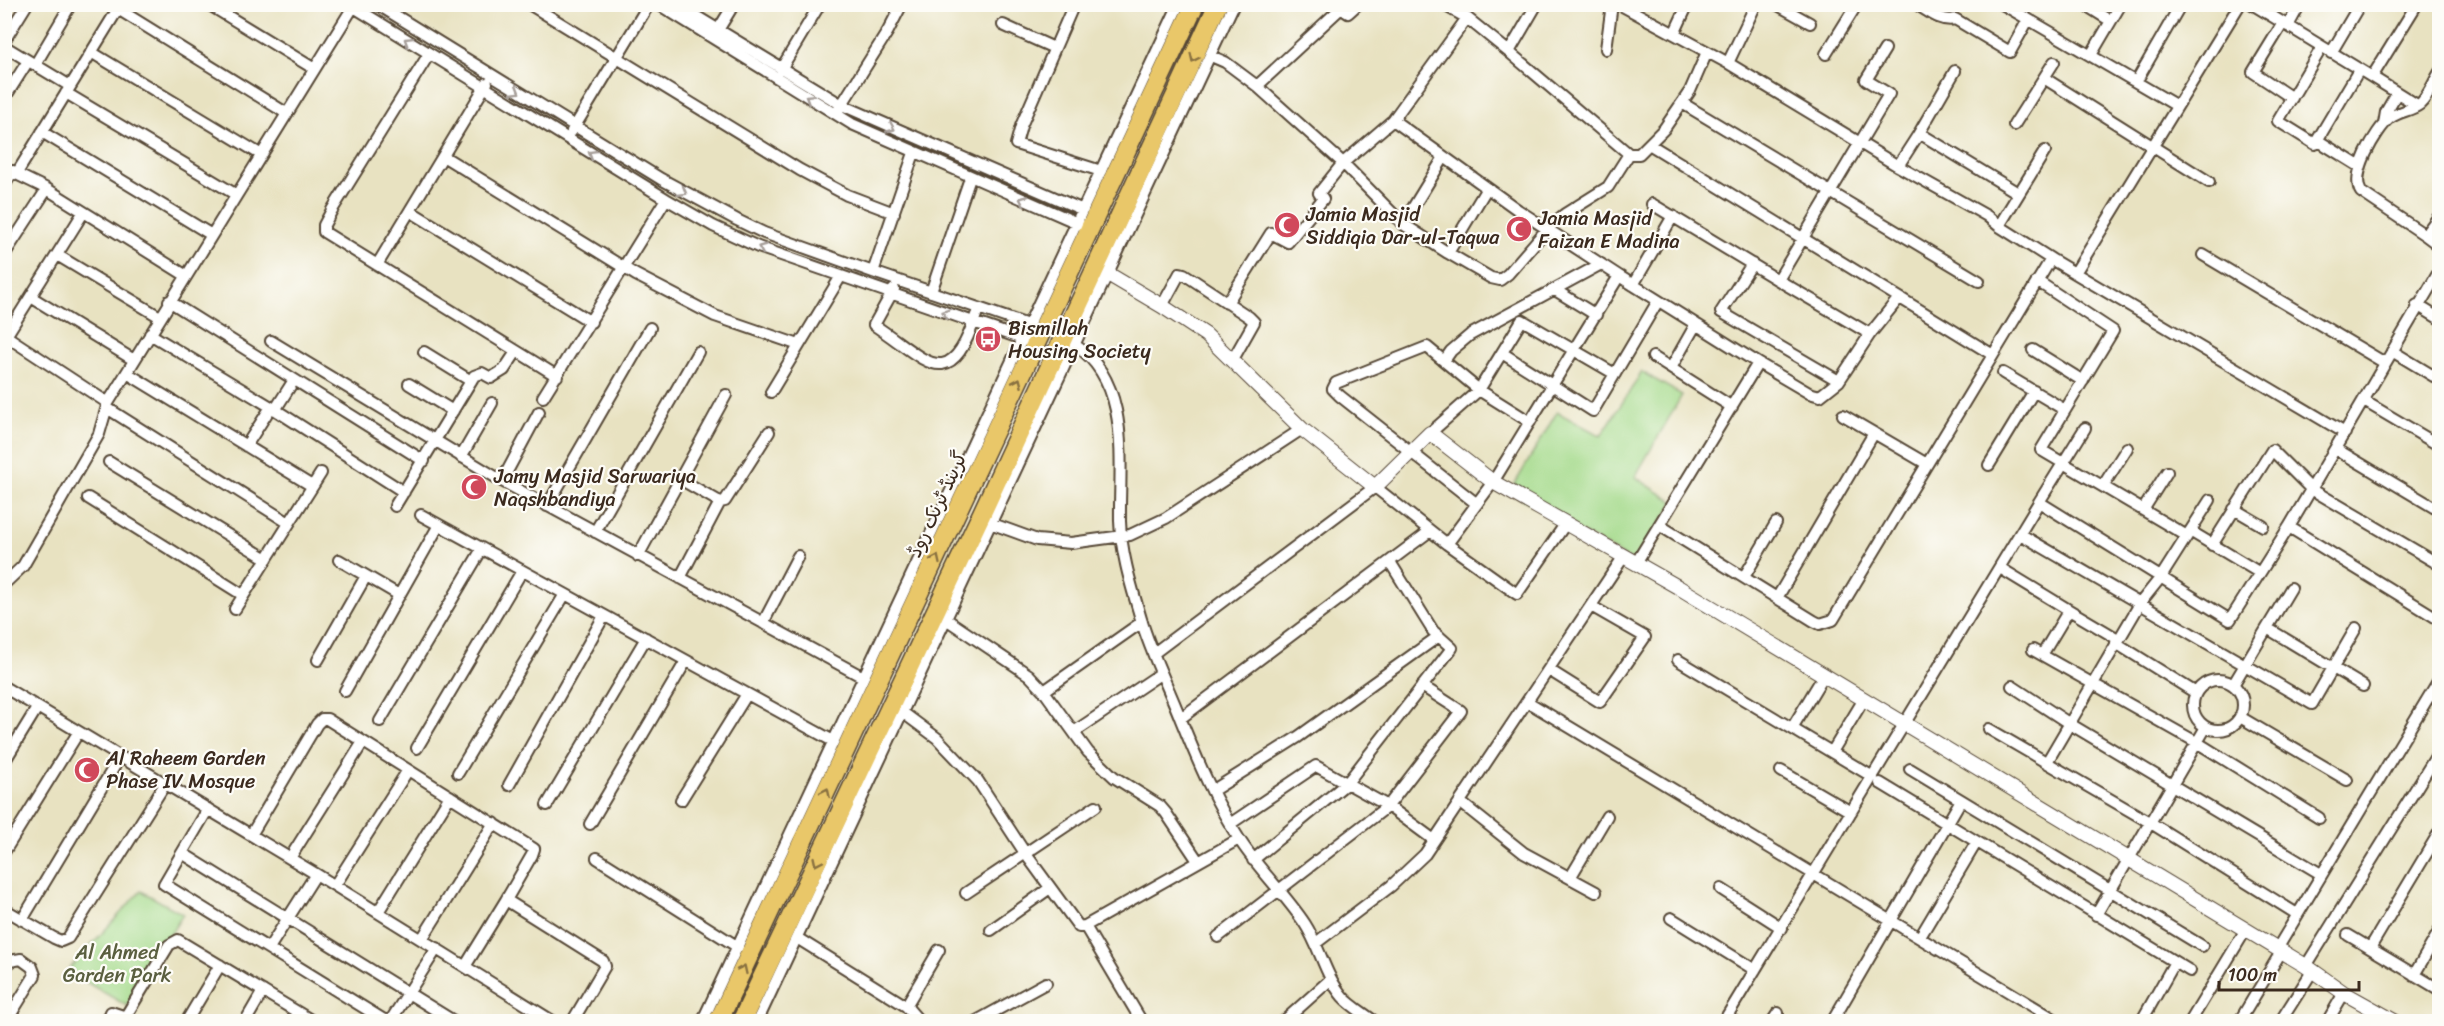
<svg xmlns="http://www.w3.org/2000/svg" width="2444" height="1026" font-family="Sriracha,'Playpen Sans Arabic',sans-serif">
<rect width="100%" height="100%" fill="#fdfcf7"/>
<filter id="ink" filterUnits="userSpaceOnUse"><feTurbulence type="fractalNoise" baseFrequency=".0167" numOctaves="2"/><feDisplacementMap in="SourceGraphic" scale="12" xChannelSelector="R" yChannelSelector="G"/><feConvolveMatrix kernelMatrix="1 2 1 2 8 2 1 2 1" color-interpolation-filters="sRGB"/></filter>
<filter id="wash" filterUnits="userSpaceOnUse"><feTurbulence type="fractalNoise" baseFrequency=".008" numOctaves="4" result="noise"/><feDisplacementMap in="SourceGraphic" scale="24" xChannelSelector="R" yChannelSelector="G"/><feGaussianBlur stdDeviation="1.35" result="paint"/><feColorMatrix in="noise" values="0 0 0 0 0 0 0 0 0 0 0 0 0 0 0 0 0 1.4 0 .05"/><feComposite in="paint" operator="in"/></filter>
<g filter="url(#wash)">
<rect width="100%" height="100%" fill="#e8e2c1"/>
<path fill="#a4da8b" stroke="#708254" stroke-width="1.5" d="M1642,372L1682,395L1635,477L1674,502L1636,563L1510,492L1557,412L1601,436Z
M141,891L183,914L127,1006L67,971Z"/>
</g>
<g filter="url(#ink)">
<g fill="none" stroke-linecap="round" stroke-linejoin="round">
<defs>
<path id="minor" d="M208,4L313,68
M349,4L666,199L713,226L758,247L1028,341
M377,4L661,179L737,220L764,233L873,272L1028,325
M529,4L800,170L847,195L894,213
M658,4L852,124L1082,225
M676,4L842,105L1083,210
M1074,4L1021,126L1016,144L1101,171
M1442,4L1467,18L1509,52L1537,4
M1619,4L1728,63L1756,4
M1776,4L1810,23
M1916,4C1928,11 1942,23 1955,19L2010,52L2028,20
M2002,4L2177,106
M2084,4L2111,21
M2252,4L2372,77L2417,4
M118,9L286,113
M2283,23L2253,72L2292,98
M1003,25L1054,48
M2288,26L2300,4
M1674,34L1688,4
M715,35L734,4
M4,41L27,4
M4,46L70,86
M2322,47L2278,121L2315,144L2359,70
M1606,49L1612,4
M91,52L260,154
M2331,53L2360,4
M429,54L332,210L324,225V232L557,376
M1826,54L1857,4
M2091,55L2121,4
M1211,56L1225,62L1257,86L1341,8L1348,13L1358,4
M35,65L71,4
M781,69L820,4
M2372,77L2417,105
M2044,78L2209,182
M2136,82L2181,4
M1257,86L1343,163L1393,120L1467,18
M66,93L235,194
M4,99L28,61
M1682,103L1979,281
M839,109L888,31L902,4
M1393,120L1518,210L1619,276L1493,482L1447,544
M2384,124L2386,112L2397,93
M2014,125L2054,62
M572,131L649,4
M42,132L210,234
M1918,135L1955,71
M2317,140L2359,166
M1649,144L1993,355
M1629,154H1639L1664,129L1690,91L1707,52
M443,156L636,275L715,316L799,345
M1898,166L1918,135L1924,136L2018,193
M4,168L47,189L185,275
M17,173L121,4
M4,186L13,171
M1652,204L1778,280L1889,94L1866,80L1885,49
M410,211L591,322
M83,213L6,336L108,403
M1403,224L1444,157
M1999,226L2045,151
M2425,235L2361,192C2350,175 2375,131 2390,118C2399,111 2411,111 2420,104C2428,97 2434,81 2440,72
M2437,244L2425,235L2440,215
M1448,253L1487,188
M4,255L47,189
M57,255L160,317
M2203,255L2385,363
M2051,259L2345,433
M1752,264L1721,312L1839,381
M377,265L487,83
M873,272L914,153
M2075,273L2240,4
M1619,276L1758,363L1636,563
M1778,280L1870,334L1899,298
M2037,281L2113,331L2041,450L2187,536L2161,577L2141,602L2047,762
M1633,285L1673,216
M894,289L874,325C926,359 949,397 976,315
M1555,290L1596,315
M931,292L970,178
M31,297L134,360
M169,301L424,461
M1227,303L1271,233L1288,242L1323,199L1319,193L1343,163L1403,224L1448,253L1491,278L1500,280L1508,274L1547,229L1565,214L1608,187L1629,154L1509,52
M2417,305L2440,319
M1162,306L1180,273L1184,274L1249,317L1254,322L1232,361
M150,334L271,407L404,492
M271,341L502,481L863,677
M1075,345C1132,382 1119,464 1120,521C1121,554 1132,588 1141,619C1151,654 1168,686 1181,720C1198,762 1216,804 1241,842C1260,871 1286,895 1305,924C1320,947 1325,976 1343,997C1351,1006 1365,1014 1375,1022
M2033,350L2083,381
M2392,351L2440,380
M424,352L471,381
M1502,353L1593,411L1658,301
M1653,357L1732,407
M1444,361L1451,351L1470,335L1601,264
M1758,363L1809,393L1820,396L1839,381L1870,334
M1671,368L1696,324
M127,373L312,486
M2003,373L2065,410
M409,384L453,411
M771,392L841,276
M543,397L666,199
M2364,401L2440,446
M107,408L289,523
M275,410L294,380
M1843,415L1927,464
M2085,428L2039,502L2230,620L2289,527L2440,270
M1430,433L1479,390L1522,320L1615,374
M246,446L271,407
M2336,449L2440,511
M461,457L492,403
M109,462L267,559
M1989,465L2034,391
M680,479L720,502
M502,481L539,412
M2103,486L2127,448
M88,498L243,595
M1477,504L1340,396L1333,389L1336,383L1427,347L1479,390L1530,422
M395,506L474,376L482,373L491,378L504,370L516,352
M547,506L650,328
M2234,509L2263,526
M2143,510L2167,472
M421,515L833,741
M990,523L1037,540L1071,543L1130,535L1166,518L1302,429
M1659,525L1814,621L1820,624L1833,620L2051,259L1999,226L1987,216L1898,166L1728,63
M2289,527L2440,620
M2190,531L2260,573
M595,532L698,352
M2020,534L2312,704L2356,628
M2187,536L2210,500
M2212,545L2272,450L2311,489L2440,565
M638,556L726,395
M339,560L399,595
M2000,568L2069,610L2042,655
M1744,577L1776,523
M680,578L720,502L725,501L769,432
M4,584L23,566L99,434L108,403L353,7
M1777,598L1874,433
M235,609L321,473
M2069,610L2118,639
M946,619L1029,675L1044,691L1088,752L1114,777L1160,806L1166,813L1198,861
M763,623L798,556
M2267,628L2291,588
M2116,643L2196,693
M2033,650L2198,743L2319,818
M1154,653L1375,487L1447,544L1517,594L1566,523
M318,660L366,576
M1678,660L1873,777
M1549,670L1600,702L1645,637L1591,606
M2193 705a25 25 0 1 1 50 0a25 25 0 1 1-50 0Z
M2233,685L2267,628L2363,686
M2012,686L2070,724L2321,874
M4,687L316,874L554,1022
M345,691L439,525
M1044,691L1142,622
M1528,702L2059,1022
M902,712L937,738L978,781L1025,853L1079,927L1085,926L1239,839
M2240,717L2347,780
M1181,718L1430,531
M380,721L482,549
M1792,728L1824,675
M1989,729L2151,823L2297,914
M1074,732L1160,674
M417,748L522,571
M1832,752L1864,699
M4,762L37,708
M1910,769L2202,946
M1781,771L1851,812
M458,773L565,594
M1880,783L2190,971
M509,785L604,616
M1212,791L1298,737L1439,636
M681,800L747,694
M1460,802L1524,853L1596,892
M547,805L646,638
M208,809L182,853L455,1022
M590,824L686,661
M1230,824L1316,766L1388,806L1434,840
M251,835L317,724L322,719H327L534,849L532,855L506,900
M4,852L78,733
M182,853L164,884L384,1020H391L437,948
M290,858L363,742
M597,858L738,947
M1253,860L1347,783L1452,648L1433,631L1390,562
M1570,878L1607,816
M335,885L408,770
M1721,889L1782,928
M966,893L1096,806
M4,909L54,938L61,941L68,938L165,784
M378,912L450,796
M2096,915L2206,727
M1671,918L1755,970
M22,920L120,757
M1085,926L1142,1022
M991,930L1050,888
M2348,935L2440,990
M1218,937L1388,806L1461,711L1422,686
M1920,937L1976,843
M797,938L906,1006L920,1022
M422,939L494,823
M1316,943L1391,886L1425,854L1624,556
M269,948L316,874
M2370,948L2440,831
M2277,949L2440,678
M466,965L506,900L603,961L605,966L572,1022
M2306,966L2440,750
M4,970L10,961L21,959L32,967L35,975L6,1022
M2414,975L2440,930
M906,1006L939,950
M124,1019L169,945L178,940L314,1022
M107,1022L111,1012L123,1016V1022
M186,1022L220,965
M245,1022L263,991
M702,1022L1179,4
M757,1022L1234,4
M975,1022L1046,983
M1283,1022L1331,979
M1735,1022L1727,1016L2039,502
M1772,1022L1778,1013
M1832,1022L1961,800
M2141,1022L2175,962
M2190,1022L2245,931
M2239,1022L2281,952
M2280,1022L2313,970
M2327,1022L2344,993"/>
<path id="tertiary" d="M1108,274L1162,306L1206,335L1302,429L1375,487L1430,433L1493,482L1678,587L2306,966L2344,993L2396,1022"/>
<path id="trunk" d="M718,1022L1195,4
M741,1022L982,513L1218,4"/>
</defs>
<use href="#minor" stroke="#554636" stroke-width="14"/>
<use href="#tertiary" stroke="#554636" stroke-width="16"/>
<use href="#trunk" stroke="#554636" stroke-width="21"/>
<use href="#minor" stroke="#fff" stroke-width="10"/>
<use href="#tertiary" stroke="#fff" stroke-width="14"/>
<use href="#trunk" stroke="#e9c769" stroke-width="18"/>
</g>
<defs><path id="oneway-chevron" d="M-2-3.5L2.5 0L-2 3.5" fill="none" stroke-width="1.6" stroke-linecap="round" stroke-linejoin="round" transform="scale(1.5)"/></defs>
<g stroke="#a79f9a">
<use href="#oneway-chevron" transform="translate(408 41) rotate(-148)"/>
<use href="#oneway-chevron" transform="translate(516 91) rotate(31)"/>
<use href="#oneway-chevron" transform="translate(809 98) rotate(-148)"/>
<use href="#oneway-chevron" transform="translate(891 128) rotate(24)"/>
<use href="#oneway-chevron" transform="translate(592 154) rotate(-149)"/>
<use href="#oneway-chevron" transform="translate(683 192) rotate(30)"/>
<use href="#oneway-chevron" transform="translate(1023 200) rotate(-157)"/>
<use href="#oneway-chevron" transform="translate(762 248) rotate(-158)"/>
<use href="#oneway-chevron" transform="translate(946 313) rotate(-161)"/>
</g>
<g stroke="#897140">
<use href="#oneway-chevron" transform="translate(1194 58) rotate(115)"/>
<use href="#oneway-chevron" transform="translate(1018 382) rotate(-66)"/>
<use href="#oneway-chevron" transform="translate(936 559) rotate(-65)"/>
<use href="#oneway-chevron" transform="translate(826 792) rotate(-65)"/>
<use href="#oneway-chevron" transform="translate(817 862) rotate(115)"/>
<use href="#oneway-chevron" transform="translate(743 969) rotate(-65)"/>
</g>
</g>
<defs>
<symbol id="mosque-disc" viewBox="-11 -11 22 22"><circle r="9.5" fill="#d1495b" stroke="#fdfcf7"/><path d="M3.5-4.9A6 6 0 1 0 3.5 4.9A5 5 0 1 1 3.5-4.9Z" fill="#fff"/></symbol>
<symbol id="bus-disc" viewBox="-11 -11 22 22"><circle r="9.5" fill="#d1495b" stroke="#fdfcf7"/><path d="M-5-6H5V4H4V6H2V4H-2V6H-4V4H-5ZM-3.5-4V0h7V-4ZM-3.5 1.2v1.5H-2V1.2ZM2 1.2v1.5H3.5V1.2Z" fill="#fff"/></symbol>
</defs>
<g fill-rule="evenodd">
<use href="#mosque-disc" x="1272" y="210" width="30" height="30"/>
<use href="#mosque-disc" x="1504" y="214" width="30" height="30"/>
<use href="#bus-disc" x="973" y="324" width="30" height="30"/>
<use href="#mosque-disc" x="459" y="472" width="30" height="30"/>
<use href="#mosque-disc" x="72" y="755" width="30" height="30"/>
</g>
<g text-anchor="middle" stroke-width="4.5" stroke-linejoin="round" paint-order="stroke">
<g font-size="20" fill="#3b2a1e" stroke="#fdfcf7" text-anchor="start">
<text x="1306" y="221">Jamia Masjid<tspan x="1306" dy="23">Siddiqia Dar-ul-Taqwa</tspan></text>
<text x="1538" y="225">Jamia Masjid<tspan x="1538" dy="23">Faizan E Madina</tspan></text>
<text x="1008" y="335">Bismillah<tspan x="1008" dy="23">Housing Society</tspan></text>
<text x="494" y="483">Jamy Masjid Sarwariya<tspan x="494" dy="23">Naqshbandiya</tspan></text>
<text x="106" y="765">Al Raheem Garden<tspan x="106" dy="23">Phase IV Mosque</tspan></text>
</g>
<g font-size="20" fill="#3b2a1e" stroke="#fdfcf7">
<text transform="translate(937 504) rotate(-65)" y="7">گرینڈ ٹرنک روڈ</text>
</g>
<g font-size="20" fill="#5a5f3f" stroke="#fdfcf7">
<text x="117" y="959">Al Ahmed<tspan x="117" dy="23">Garden Park</tspan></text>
</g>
</g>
<rect width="2444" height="1026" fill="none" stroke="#fdfcf7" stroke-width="24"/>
<path d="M2219 981v9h140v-9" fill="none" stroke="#3b2a1e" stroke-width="3"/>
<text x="2228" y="981" font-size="18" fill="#3b2a1e" stroke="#fdfcf7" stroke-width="4.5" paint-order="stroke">100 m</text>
</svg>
